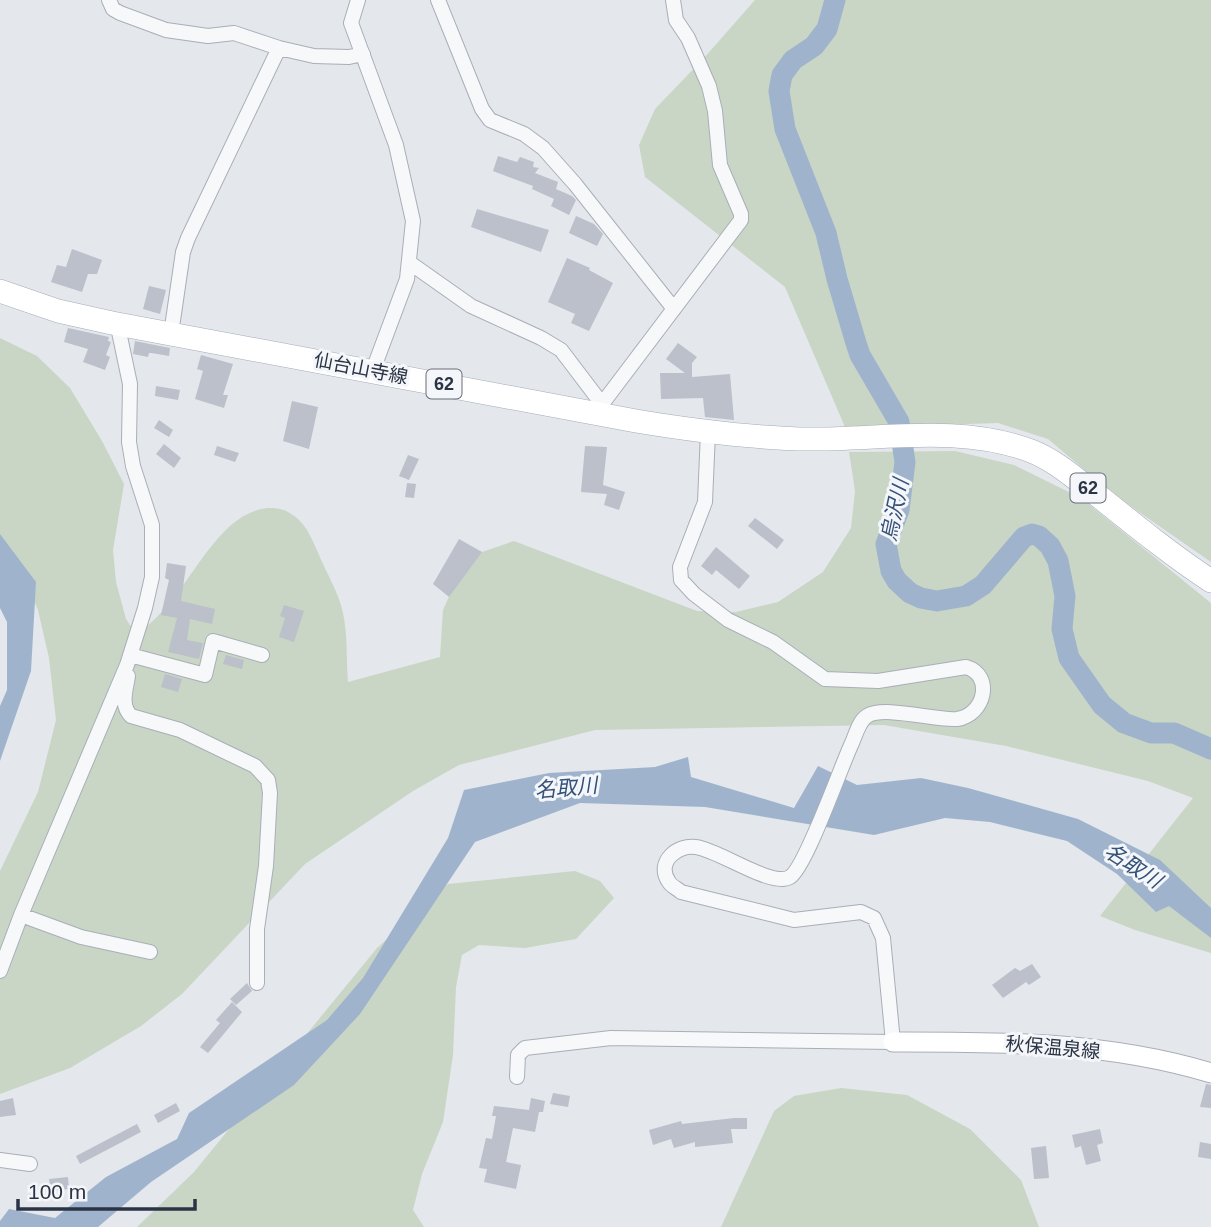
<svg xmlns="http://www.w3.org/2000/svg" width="1211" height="1227" font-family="Arial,'Noto Sans JP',sans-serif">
<rect width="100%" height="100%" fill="#e4e7ec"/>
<path fill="#c9d6c5" d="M755,0H1211V562L1113,494L1048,439L998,423L906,426L848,434L785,287L645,177L639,145L655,109L704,58Z
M0,338L37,356L70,388L102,441L124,484L113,550L116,582L126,619L136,634C176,609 195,558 230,526C255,504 287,499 307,530C313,540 318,553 323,564C330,579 340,597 343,613C348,636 346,659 348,682L440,657L443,610L457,579L482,552L514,541L697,611L736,612L778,602L823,572L851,528L855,491L849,452L955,451L1014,465L1081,498L1211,603V953L1135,930L1100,916L1193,798L1148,781L1006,746L884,725L595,730L459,765L413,791L305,864L182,994L141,1026L70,1068L0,1094V871L38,792L56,720L49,658L38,610L21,573L0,552Z
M575,871L600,881L614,898L576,939L525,948L479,945L462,955L456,987L453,1055L443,1122L422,1174L413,1210L424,1227H137L194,1172L377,948L448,884Z
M841,1088L907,1095L970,1129L1021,1180L1039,1227H721L774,1111L794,1096Z"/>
<path fill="#9fb4cc" d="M0,534L36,582L31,671L0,761V706L7,690V622L0,608Z
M688,757L691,777L794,808L818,766L857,785L921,778L968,788L1078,819L1160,860L1211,908V938L1169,906L1156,912L1117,874L1067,841L990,822L945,818L874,835L705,807L580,803L475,842L360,1014L294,1085L151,1182L98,1227H0V1221L9,1209L55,1218L106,1177L177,1139L189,1113L327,1020L363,978L448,838L464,790L549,773L655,767Z"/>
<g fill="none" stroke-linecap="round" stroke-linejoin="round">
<path stroke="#9fb4cc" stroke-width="21" d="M835,0L827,29L814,46L793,60L782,75L779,91L785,129L826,233L837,279L856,343L860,355L899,422L905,462L899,510L886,544L891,571L897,581L910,593L921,598L937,601L966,596L983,585L1024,537L1032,534L1039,536L1050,546L1058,561L1065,596L1062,629L1069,658L1102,705L1124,723L1151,733H1174L1211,749"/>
</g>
<path fill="#bbc0ca" d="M498,156L517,162L520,157L534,162L533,167L539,168L535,173L558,182L556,189L572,196L576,200L569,215L551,206L554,199L532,189L533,186L493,171Z
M477,209L549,230L541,252L471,227Z
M576,216L594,224L603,234L597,246L569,233Z
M72,249L102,260L97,274H88L82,292L51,282L57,265L66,267Z
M567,258L590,268L589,270L613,283L589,331L571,323L575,314L548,302Z
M149,286L166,290L160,314L143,309Z
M68,328L109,337L108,341L111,342L106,355L110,357L105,370L83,362L88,349L64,342Z
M135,341L170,348L169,356L152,353H149L148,357L133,354Z
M678,343L697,357L692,363V377L730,374L734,420L705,417L703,398L661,399L660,373H685L666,359Z
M201,355L233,364L223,395H228L224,408L195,399L203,371L197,369Z
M156,386L180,390L178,400L155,396Z
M292,401L318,407L309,449L283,441Z
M159,420L173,430L169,437L154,428Z
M164,444L181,458L174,468L156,454Z
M217,446L239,453L235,462L214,455Z
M585,446L607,447L603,485L625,492L619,510L604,505L607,494L581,492Z
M408,455L419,459L409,480L399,476Z
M407,483L416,484L414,498L405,497Z
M755,518L784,540L777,549L748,526Z
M459,539L482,552L449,597L433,584Z
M716,547L750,576L739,589L716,570L712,575L701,566Z
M167,563L186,566L181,601L215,609L212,624L190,619L187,640L203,643L199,659L168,652L177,618L161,615L169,580L165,578Z
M284,605L304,611L294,642L279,637L285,618L280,616Z
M226,655L244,660L242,669L223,664Z
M165,674L182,679L178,692L161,687Z
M1032,964L1041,977L1029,985L1026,982L1003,998L992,985L1015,968L1020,971Z
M247,983L252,991L236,1005L230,999Z
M232,1002L242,1012L208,1053L200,1047L220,1023L216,1020Z
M1206,1084L1211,1085V1108L1200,1107Z
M553,1093L570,1096L568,1107L550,1104Z
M13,1098L16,1115L0,1117V1101Z
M531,1098L545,1101L543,1112H539L535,1132L513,1128L506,1162L521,1165L516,1189L484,1182L487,1169L479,1168L486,1138L492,1139L496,1116H492L494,1106L529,1110Z
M176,1103L180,1111L158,1123L154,1115Z
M734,1118H747V1129H731L733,1143L695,1147V1142L674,1148L671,1139L653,1145L649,1130L681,1121L682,1124Z
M137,1124L141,1132L80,1164L76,1156Z
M1100,1129L1103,1143L1097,1145L1101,1161L1086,1165L1081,1146L1075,1148L1072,1135Z
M1200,1142L1211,1144V1159L1198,1157Z
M1046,1146L1049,1178L1034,1179L1031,1148Z
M68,1177L69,1189L51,1191L49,1179Z"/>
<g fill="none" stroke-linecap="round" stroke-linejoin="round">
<defs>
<path id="minor" d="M109,0L113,9L120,13L166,30L208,36L234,33L279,48L314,56L349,57L363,54
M358,0L351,23L396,145L413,221L407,279L373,370
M438,0L482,109L490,120L524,134L543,148L575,184L674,309
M410,263L471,306L541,338L561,350L602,404
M171,334L183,252L188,238L279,48
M601,413L602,404L741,220V214L720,165L715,111L709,86L688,38L676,20L673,0
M130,655L205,675L213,641L262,655
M128,676C126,690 120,705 131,716L180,730L255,766L268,780L270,793L266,866L257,929V983
M21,915L81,937L150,952
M0,971L21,915L127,665L145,608L152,577V525L133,466L129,442L130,384L119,332L121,324
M517,1077L518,1055L525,1048L611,1038L893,1042L883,938L874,918L861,912L794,920L681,892C678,889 671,886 669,882C655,862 678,844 696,847C719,850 772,888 790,877C806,867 841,766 852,743C856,734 859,721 867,716C884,705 936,721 957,719C985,715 994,675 966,667L878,681L825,679L773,642L728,620L694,594L681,580L680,567L705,502L708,432
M0,1160L30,1164"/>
<path id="secondary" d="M893,1042C1003,1042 1104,1041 1211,1073"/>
<path id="primary" d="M0,291L58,311L112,323L636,421C690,430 744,437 799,439C875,441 958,423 1031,451C1057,461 1079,482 1101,498C1137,527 1173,556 1211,581"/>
</defs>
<use href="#minor" stroke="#a9aeb7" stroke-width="16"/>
<use href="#secondary" stroke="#a9aeb7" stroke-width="21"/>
<use href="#primary" stroke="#a3abb8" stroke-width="24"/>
<use href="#minor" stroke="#f7f8fa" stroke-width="14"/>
<use href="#secondary" stroke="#fff" stroke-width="19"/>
<use href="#primary" stroke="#fff" stroke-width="23"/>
</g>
<g text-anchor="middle" stroke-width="6" stroke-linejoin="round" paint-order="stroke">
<g fill="#f4f6f9" stroke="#676e7b" stroke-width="2">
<rect x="426.5" y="369.5" width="35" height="29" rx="5"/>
<rect x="1070.5" y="473.5" width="35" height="29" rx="5"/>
</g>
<g font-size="18" font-weight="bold" fill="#2b3445">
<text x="444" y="390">62</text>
<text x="1088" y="494">62</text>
</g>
<g font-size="19" fill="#2b3445" stroke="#f4f6f9">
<text transform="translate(361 368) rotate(11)" y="7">仙台山寺線</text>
<text transform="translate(1053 1047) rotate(5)" y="7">秋保温泉線</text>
</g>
<g font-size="21" font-style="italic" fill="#34527a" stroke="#f4f6f9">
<text transform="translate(895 510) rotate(-78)" y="7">烏沢川</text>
<text transform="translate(566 788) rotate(-5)" y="7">名取川</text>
<text transform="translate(1133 866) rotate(33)" y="7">名取川</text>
</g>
</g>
<path d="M18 1199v10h177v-10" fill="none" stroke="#2b3445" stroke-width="3.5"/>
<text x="28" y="1199" font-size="21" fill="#2b3445" stroke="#f4f6f9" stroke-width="5" paint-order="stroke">100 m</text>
</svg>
